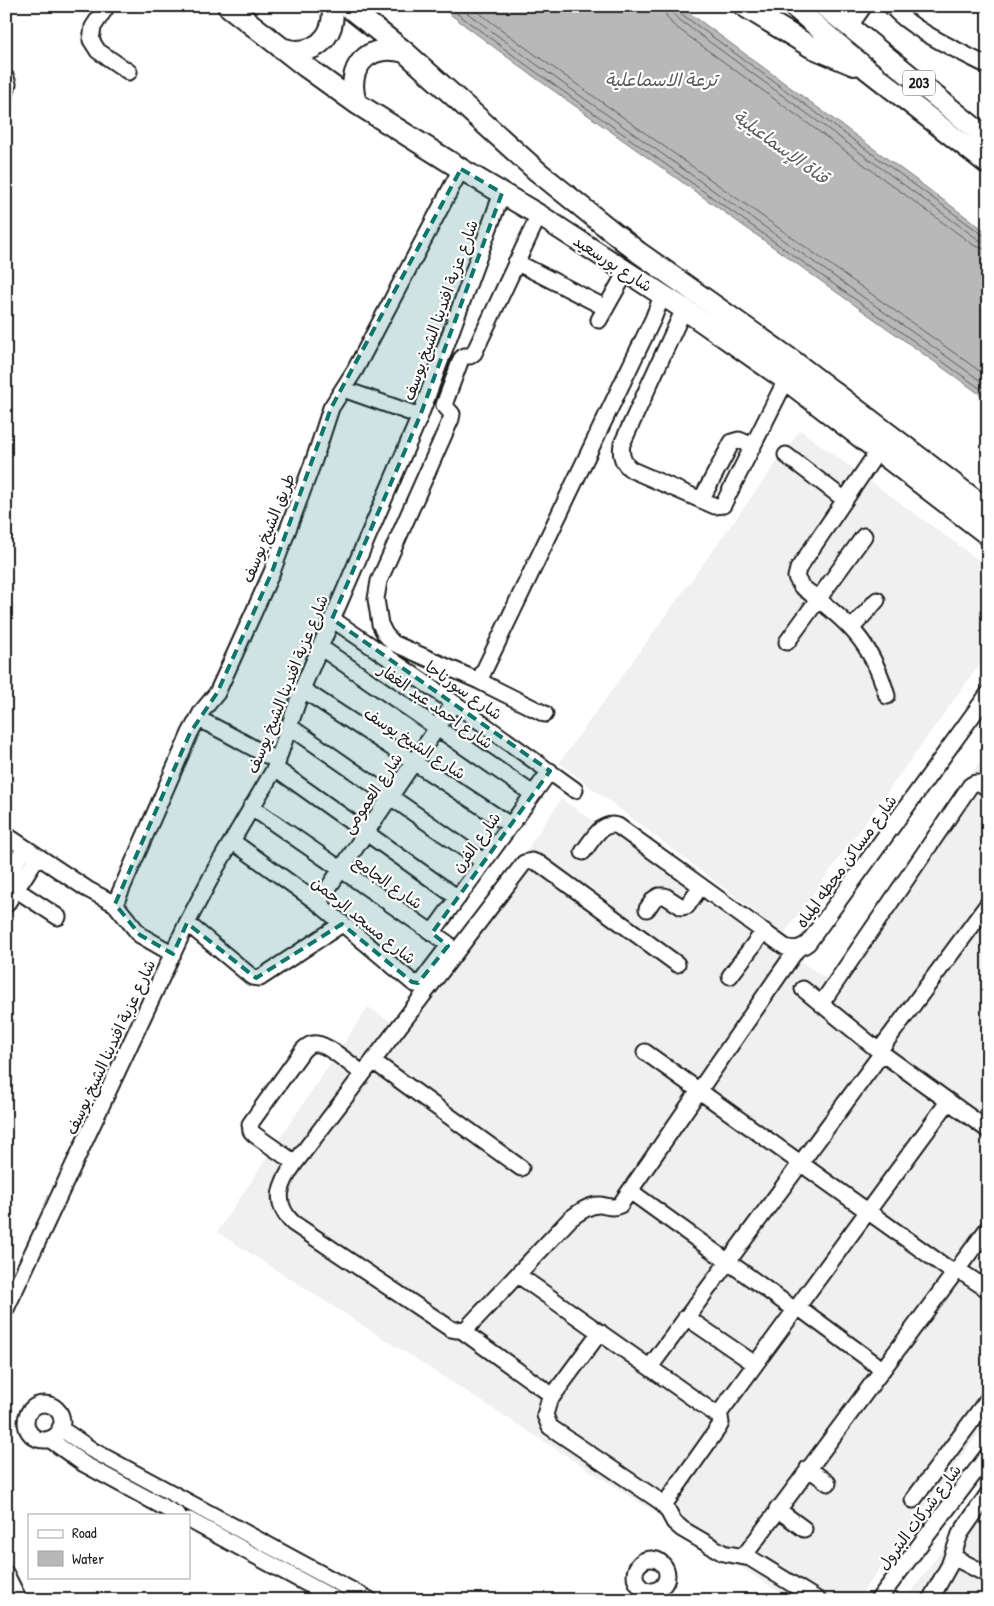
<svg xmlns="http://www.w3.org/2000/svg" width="994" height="1606" font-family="'Patrick Hand','Playpen Sans Arabic',sans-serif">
<rect width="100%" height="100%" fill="#fff"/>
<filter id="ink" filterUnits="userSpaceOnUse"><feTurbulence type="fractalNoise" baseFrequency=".02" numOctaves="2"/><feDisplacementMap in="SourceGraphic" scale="10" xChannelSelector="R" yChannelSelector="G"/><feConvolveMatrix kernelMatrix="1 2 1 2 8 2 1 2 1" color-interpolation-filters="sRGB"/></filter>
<g filter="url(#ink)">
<path fill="#f0f0f0" d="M800,430L988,567V653L784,934L559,763Z
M988,750V1420L857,1600H792L217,1232L368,1007L405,1031L561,799L831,982Z
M988,1489V1600H905Z"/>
<path fill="#b8b8b8" stroke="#7a7a7a" d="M439,6H680L988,233V400L526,71Z"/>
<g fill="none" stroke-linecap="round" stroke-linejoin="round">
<path stroke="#5a5a5a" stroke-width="1" d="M447,6L529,67L988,394
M458,6L533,62L988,386
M470,6L537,56L988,377
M664,6L666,15L672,24L975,246L988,250
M672,6V12L677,18L979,240L988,243
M678,6L680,13L983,235L988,236"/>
<defs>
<path id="minor" d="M107,6L93,27L91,40L98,51L129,72
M891,6C911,30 959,51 988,66
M849,27L864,6
M6,78L8,84L6,92
M539,215L474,353L470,356H464L461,359L444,405L452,414L451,419L379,581L376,599L380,624L385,634L393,643L479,681L545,714
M516,262L606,308
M684,309L622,444C620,455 623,464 632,470L715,506L723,505L786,380
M599,320L626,272
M343,389L420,416
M878,451L798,569L796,577L801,586C846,621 871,639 887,696
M786,455L845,500
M701,500L732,442L739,440L753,446
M332,619L454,703L575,790
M852,628L877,600
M787,642L864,536
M320,647L533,794
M479,681L653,319L662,296
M302,689L510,825
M198,719C225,731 250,747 278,761
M289,726L484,862
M275,768L458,898
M6,835L87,889L115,904L140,935L173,954
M232,841L318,903L412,982L415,984L422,981L447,948V943L251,807
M583,852C592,841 601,820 618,826L785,947C795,950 800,949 808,943L988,694
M6,878L25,848
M6,883L58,917
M318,903L454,703
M115,904L190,733L202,711L217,693L272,572L314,460L331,408L355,370L461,169
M6,905L38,856
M647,909L654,899L659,896H665L682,907L687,906L701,886
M187,923L252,977L260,978L263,976L342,924
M432,933L550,771
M677,964L540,864L532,861L524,863L295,1163C280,1184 272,1202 293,1223L451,1329L456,1330L466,1329L570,1219C578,1213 589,1204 600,1205C608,1206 612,1209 620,1205L797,949
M730,976L764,931
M803,989L879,1051L988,1130
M821,1004L970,786C977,780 982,784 988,789
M879,1051L988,904
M645,1052L954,1273
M373,1061L521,1168
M295,1163L255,1135L251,1131L250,1124L303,1050C307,1046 311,1043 317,1044C327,1044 354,1067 363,1074
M630,1191L795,1310
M957,1269L988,1290
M518,1275L720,1417L721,1423L719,1427L664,1505
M798,1307L882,1369
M6,1309L187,923L216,868L275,768L302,689L420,416L502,193
M686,1317L755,1364
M461,1330L553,1396
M600,1332L549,1401L545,1415L550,1427L661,1502L667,1509L674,1522L682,1529L723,1553L750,1558L818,1600
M650,1367L882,1053
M26 1422a18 18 0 1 1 36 0a18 18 0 1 1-36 0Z
M718,1415L948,1102
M60,1428L92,1450L370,1600
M49,1439L84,1464L178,1515
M808,1468L828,1483
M913,1500L988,1399
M777,1509L804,1529
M189,1520L337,1600
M744,1556L988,1228
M953,1557L988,1575
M635 1575a16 16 0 1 1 32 0a16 16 0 1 1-32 0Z
M6,1574L19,1600
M878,1600L988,1455
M930,1600L949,1566L960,1534L988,1494"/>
<path id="major" d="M228,6L306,67L356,103L461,169L539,215L684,309L786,380L988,535
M347,6L405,52L537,171L604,225L638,252L793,361L988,510
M744,6L811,47L854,65
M793,6L868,70L988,164
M824,6L988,139
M281,48C286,49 291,51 296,51C322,51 336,30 332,6
M356,103C345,67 368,42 405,52"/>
</defs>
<use href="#minor" stroke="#1c1c1c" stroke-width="19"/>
<use href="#major" stroke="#1c1c1c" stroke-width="24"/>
<use href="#minor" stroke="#fff" stroke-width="15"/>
<use href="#major" stroke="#fff" stroke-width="20"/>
</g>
</g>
<path fill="#0f766e" fill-opacity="0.2" stroke="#0f766e" stroke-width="4" stroke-dasharray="10 6" stroke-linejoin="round" d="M461,169L502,193L420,416L332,619L550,771L432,933L448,946L418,983L412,982L342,924L256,978L187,923L173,954L140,935L115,904L190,733L217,693L272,572L331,408Z"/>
<g text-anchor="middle" stroke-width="4.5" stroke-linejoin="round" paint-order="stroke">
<rect fill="#fff" stroke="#606060" stroke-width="1" x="903" y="70.5" width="32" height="25" rx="4"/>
<g font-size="15" font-weight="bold" fill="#1c1c1c">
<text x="919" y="88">203</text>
</g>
<g font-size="16" fill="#1c1c1c" stroke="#fff">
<text transform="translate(613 263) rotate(33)" y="6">شارع بورسعيد</text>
<text transform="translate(440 310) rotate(-70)" y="6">شارع عزبة افندينا الشيخ يوسف</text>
<text transform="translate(268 528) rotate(-68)" y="6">طريق الشيخ يوسف</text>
<text transform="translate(287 684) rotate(-68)" y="6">شارع عزبة افندينا الشيخ يوسف</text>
<text transform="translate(464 690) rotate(35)" y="6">شارع سورناجا</text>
<text transform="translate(436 706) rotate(35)" y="6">شارع احمد عبد الغفار</text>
<text transform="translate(415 743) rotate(33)" y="6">شارع الشيخ يوسف</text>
<text transform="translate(372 793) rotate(-56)" y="6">شارع العمومى</text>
<text transform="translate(476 842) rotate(-54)" y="6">شارع الفرن</text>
<text transform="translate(846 861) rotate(-54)" y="6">شارع مساكن محطه المياه</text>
<text transform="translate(388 882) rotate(35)" y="6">شارع الجامع</text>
<text transform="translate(364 920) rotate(39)" y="6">شارع مسجد الرحمن</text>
<text transform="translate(110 1047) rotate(-65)" y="6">شارع عزبة افندينا الشيخ يوسف</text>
<text transform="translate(919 1517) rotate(-53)" y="6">شارع شركات البترول</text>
</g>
<g font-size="18" font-style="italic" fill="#5a5a5a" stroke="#fff">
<text x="661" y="86">ترعة الاسماعلية</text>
<text transform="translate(781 147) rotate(36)" y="6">قناة الإسماعيلية</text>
</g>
</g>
<rect width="994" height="1606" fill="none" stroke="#fff" stroke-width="25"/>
<rect x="12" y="12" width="969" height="1581" fill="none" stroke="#1c1c1c" stroke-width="2" filter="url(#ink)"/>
<rect x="28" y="1514" width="162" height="65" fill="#ffffff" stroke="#a4a4a4"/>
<rect x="38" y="1530" width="25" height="8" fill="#ffffff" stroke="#a4a4a4"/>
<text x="72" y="1538" font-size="15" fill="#1c1c1c">Road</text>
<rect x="38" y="1551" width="25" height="15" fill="#b8b8b8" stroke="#a4a4a4"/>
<text x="72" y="1564" font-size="15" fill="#1c1c1c">Water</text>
</svg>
